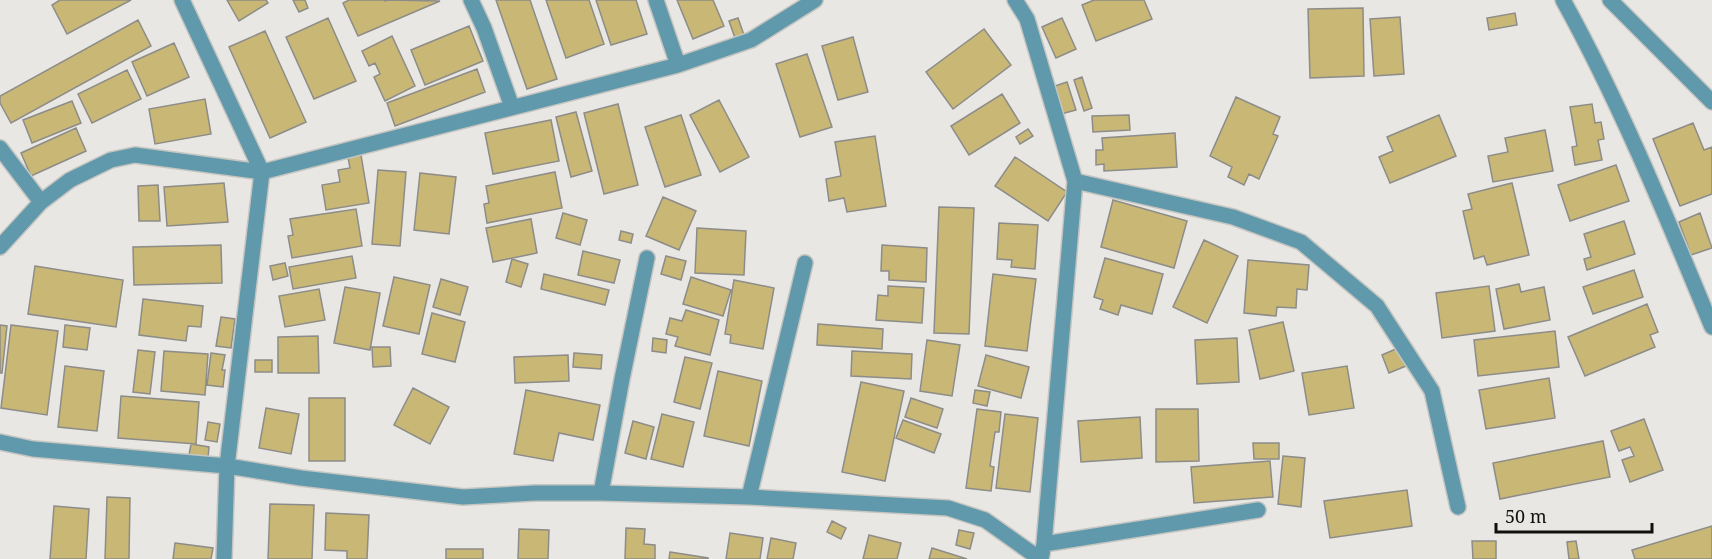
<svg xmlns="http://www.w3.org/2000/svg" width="1712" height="559" font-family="'Noto Serif',serif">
<rect width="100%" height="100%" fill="#e8e7e3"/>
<path fill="#c9b776" stroke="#8d8c88" stroke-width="1.5" d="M60,0H131L67,34L52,5Z
M227,0H266L268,3L239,21Z
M293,0H305L308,8L299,12Z
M349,0H384L385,1L388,0L440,1L358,36L343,3Z
M496,0H530L557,79L527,89Z
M546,0H589L604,44L566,58Z
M596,0H636L647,34L611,45Z
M677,0H713L724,26L693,39Z
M1094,0H1144L1152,19L1096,41L1082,5Z
M1363,8L1364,76L1310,78L1308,9Z
M1515,13L1517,25L1489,30L1487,18Z
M1400,17L1404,74L1374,76L1370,19Z
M328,18L356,81L314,99L286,37Z
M738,18L744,35L735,38L729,21Z
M1062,18L1076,49L1056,58L1042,27Z
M138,20L151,46L11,123L0,103V96Z
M469,26L483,61L425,85L411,50Z
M984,29L1011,65L953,109L926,72Z
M265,31L306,122L270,138L229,47Z
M392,36L415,86L385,101L374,77L380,74L375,63L369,66L362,51Z
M853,37L868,92L838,100L822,46Z
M174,43L189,77L147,96L132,62Z
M807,54L832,127L800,137L776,64Z
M477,69L485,92L395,126L387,103Z
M127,70L141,99L92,123L78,94Z
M1082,77L1092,108L1084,111L1074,80Z
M1067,82L1076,110L1061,114L1052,87Z
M1002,94L1020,123L969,155L951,126Z
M1236,97L1280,117L1273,134L1278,136L1259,179L1249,174L1244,185L1228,177L1232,167L1210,156Z
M205,99L211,134L155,144L149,109Z
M719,100L749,157L720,172L690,115Z
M72,101L81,123L32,143L23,120Z
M618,104L638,185L604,194L584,113Z
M1592,104L1595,123L1601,122L1604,139L1598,140L1602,160L1575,165L1572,147L1577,146L1570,107Z
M576,112L592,171L571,177L556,117Z
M681,115L701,175L665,187L645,127Z
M1129,115L1130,130L1093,132L1092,116Z
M1439,115L1456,156L1390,183L1379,157L1393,151L1387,137Z
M551,120L559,161L493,174L485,133Z
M1693,123L1704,150L1712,147V194L1680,206L1653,139Z
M76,128L86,151L31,176L21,153Z
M1028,129L1033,136L1020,144L1016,137Z
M1545,130L1553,171L1493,182L1488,156L1508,152L1505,138Z
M1175,133L1177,167L1104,171V164L1096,165V150H1103L1102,138Z
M875,136L886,206L847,212L844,198L829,201L826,179L841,176L835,142Z
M361,155L369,203L326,210L322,185L340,182L338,170L350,168L348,157Z
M1015,157L1067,192L1048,221L995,186Z
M1616,165L1629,201L1570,221L1558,185Z
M378,170L406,172L400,246L372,244Z
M555,172L562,208L487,223L484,204L489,203L486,186Z
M420,173L456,177L449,234L414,230Z
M224,183L228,222L167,226L164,187Z
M1512,183L1529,255L1487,265L1484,256L1474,259L1463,211L1472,209L1468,194Z
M158,185L160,221H139L138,186Z
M663,197L696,211L679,250L646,236Z
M1113,200L1187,221L1174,268L1101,247Z
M939,207L974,208L969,334L934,333Z
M356,209L362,246L292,258L288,236L293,235L290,219Z
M563,213L587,220L580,245L556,238Z
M1700,213L1712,248L1691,255L1679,222Z
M531,219L537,253L493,262L486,228Z
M1624,221L1635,254L1587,270L1584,259L1591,257L1584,234Z
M999,223L1038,225L1035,269L1011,267L1012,260L997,259Z
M697,228L746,231L744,275L695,273Z
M621,231L633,234L631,243L619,240Z
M1204,240L1238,256L1207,323L1173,307Z
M221,245L222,283L134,285L133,247Z
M882,245L927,248L926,282L889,280V271H881Z
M583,251L620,260L614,283L578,275Z
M352,256L356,278L293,289L289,267Z
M666,256L686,261L681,280L661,274Z
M1105,258L1163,274L1152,314L1121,305L1118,315L1100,309L1103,300L1094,297Z
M512,259L528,264L521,287L506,282Z
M1248,260L1309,265L1307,290L1297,289L1296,308L1277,307L1276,316L1244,313Z
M285,263L288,276L273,280L270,266Z
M35,266L123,280L116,327L28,314Z
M1634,270L1643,297L1593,314L1583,287Z
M544,274L609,290L605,305L541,289Z
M993,274L1036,279L1027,351L985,346Z
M394,277L430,285L419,334L383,326Z
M691,277L731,290L723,316L683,304Z
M441,279L468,287L460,315L433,307Z
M734,280L774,288L763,349L730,343L731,335L725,334Z
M1519,284L1521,292L1544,287L1550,320L1504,329L1496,289Z
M888,286L924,288L922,323L876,320L878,295L888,296Z
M1489,286L1495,331L1442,338L1436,293Z
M345,287L380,293L370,350L334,343Z
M319,289L325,320L285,327L279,296Z
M143,299L203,306L201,327L188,326L186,341L139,335Z
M1647,304L1658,332L1650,335L1655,347L1585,376L1568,337Z
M686,310L719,320L710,355L675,346L678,337L666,334L670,318L682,321Z
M432,313L465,322L455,362L422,354Z
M221,317L235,319L231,348L216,346Z
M1283,322L1294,371L1260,379L1249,330Z
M818,324L883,329L882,349L817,345Z
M0,325L7,326L2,373H0Z
M11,325L58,331L47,415L1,408Z
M65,325L90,328L87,350L63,347Z
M1555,331L1559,367L1478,376L1474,340Z
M318,336L319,373H278V337Z
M653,338L667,340L666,353L652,351Z
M1237,338L1239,382L1197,384L1195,340Z
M927,340L960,345L952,396L920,391Z
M372,347H390L391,366L373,367Z
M1398,348L1406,366L1389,373L1382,355Z
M138,350L155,352L150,394L133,392Z
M164,351L208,354L205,395L161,391Z
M852,351L912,354L911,379L851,376Z
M211,353L225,355L222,370H225L223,387L207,385Z
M574,353L602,355L601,369L573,367Z
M568,355L569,381L515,383L514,357Z
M986,355L1029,367L1021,398L978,386Z
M685,357L712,363L700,409L674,402Z
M255,360H272V372H255Z
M65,366L104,371L97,431L58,427Z
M1347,366L1354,408L1309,415L1302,373Z
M718,371L762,381L749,446L704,436Z
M1549,378L1555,418L1486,429L1479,390Z
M861,382L904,391L885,481L842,472Z
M413,388L449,407L430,444L394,425Z
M526,390L600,405L593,440L559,433L553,461L514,454Z
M975,390L990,392L987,406L973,403Z
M121,396L199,402L196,444L118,438Z
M309,398H345V461H309Z
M911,398L943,409L937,428L905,417Z
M266,408L299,414L291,454L259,448Z
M977,409L1001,412L999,432H995L990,466L994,467L991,491L966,488Z
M1156,409H1198L1199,461L1156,462Z
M662,414L694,422L683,467L651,459Z
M1005,414L1038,418L1030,492L996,488Z
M1140,417L1142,458L1081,462L1078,421Z
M1644,419L1663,470L1630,482L1622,460L1634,456L1630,447L1619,451L1611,431Z
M903,420L941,434L934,453L896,438Z
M633,421L654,427L646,459L625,453Z
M208,422L220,424L217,442L205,440Z
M1603,441L1610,477L1500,499L1493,463Z
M1253,443H1279V459H1254Z
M191,444L209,447L208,458L189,455Z
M1283,456L1305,458L1301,507L1278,504Z
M1270,461L1273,497L1194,503L1191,467Z
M1407,490L1412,526L1330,538L1324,501Z
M107,497L130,498L129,559H105Z
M270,504L314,505L312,559H268Z
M54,506L89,509L86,559H50Z
M326,513L369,515L367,559H347V551L325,550Z
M832,521L846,528L841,539L827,532Z
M1712,526V559H1635L1632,550Z
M626,528L645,529L644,544L655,545V559H625Z
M519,529L549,530L548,559H518Z
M959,530L974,533L970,549L956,545Z
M730,533L763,538L760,559H726Z
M869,535L901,543L897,559H863Z
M771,538L796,543L793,559H767Z
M1472,541H1496V559H1473Z
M1576,541L1579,559H1569L1567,542Z
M175,543L213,548L211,559H173Z
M932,548L967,559H929Z
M446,549H483V559H446Z
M670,552L708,558V559H669Z"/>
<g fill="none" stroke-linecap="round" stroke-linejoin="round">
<defs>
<path id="minor" d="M182,0L262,172L227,466L224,559
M471,0L484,28L512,107
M656,0L678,65
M1015,0L1027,19L1075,181L1044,544L1041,559
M1563,0C1621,105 1666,216 1712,327
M1610,0L1712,102
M0,148L41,202
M1075,181L1233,217L1301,242L1377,306L1432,391L1458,507
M0,247L41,202L70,180L111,160L135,155L262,172L678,65L751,40L815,0
M0,442L33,449L227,466L301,478L463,497L535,493H601L749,497L948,508L985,520L1040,559
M601,493L622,379L647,258
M749,497L805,263
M1044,544L1258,510"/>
</defs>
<use href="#minor" stroke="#c5c5c1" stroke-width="18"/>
<use href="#minor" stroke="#6099ab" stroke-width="15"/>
</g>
<path d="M1496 523v9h156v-9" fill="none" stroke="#10100e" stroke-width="3"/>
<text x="1505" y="523" font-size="18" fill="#10100e" stroke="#e8e7e3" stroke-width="4.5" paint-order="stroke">50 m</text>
</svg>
